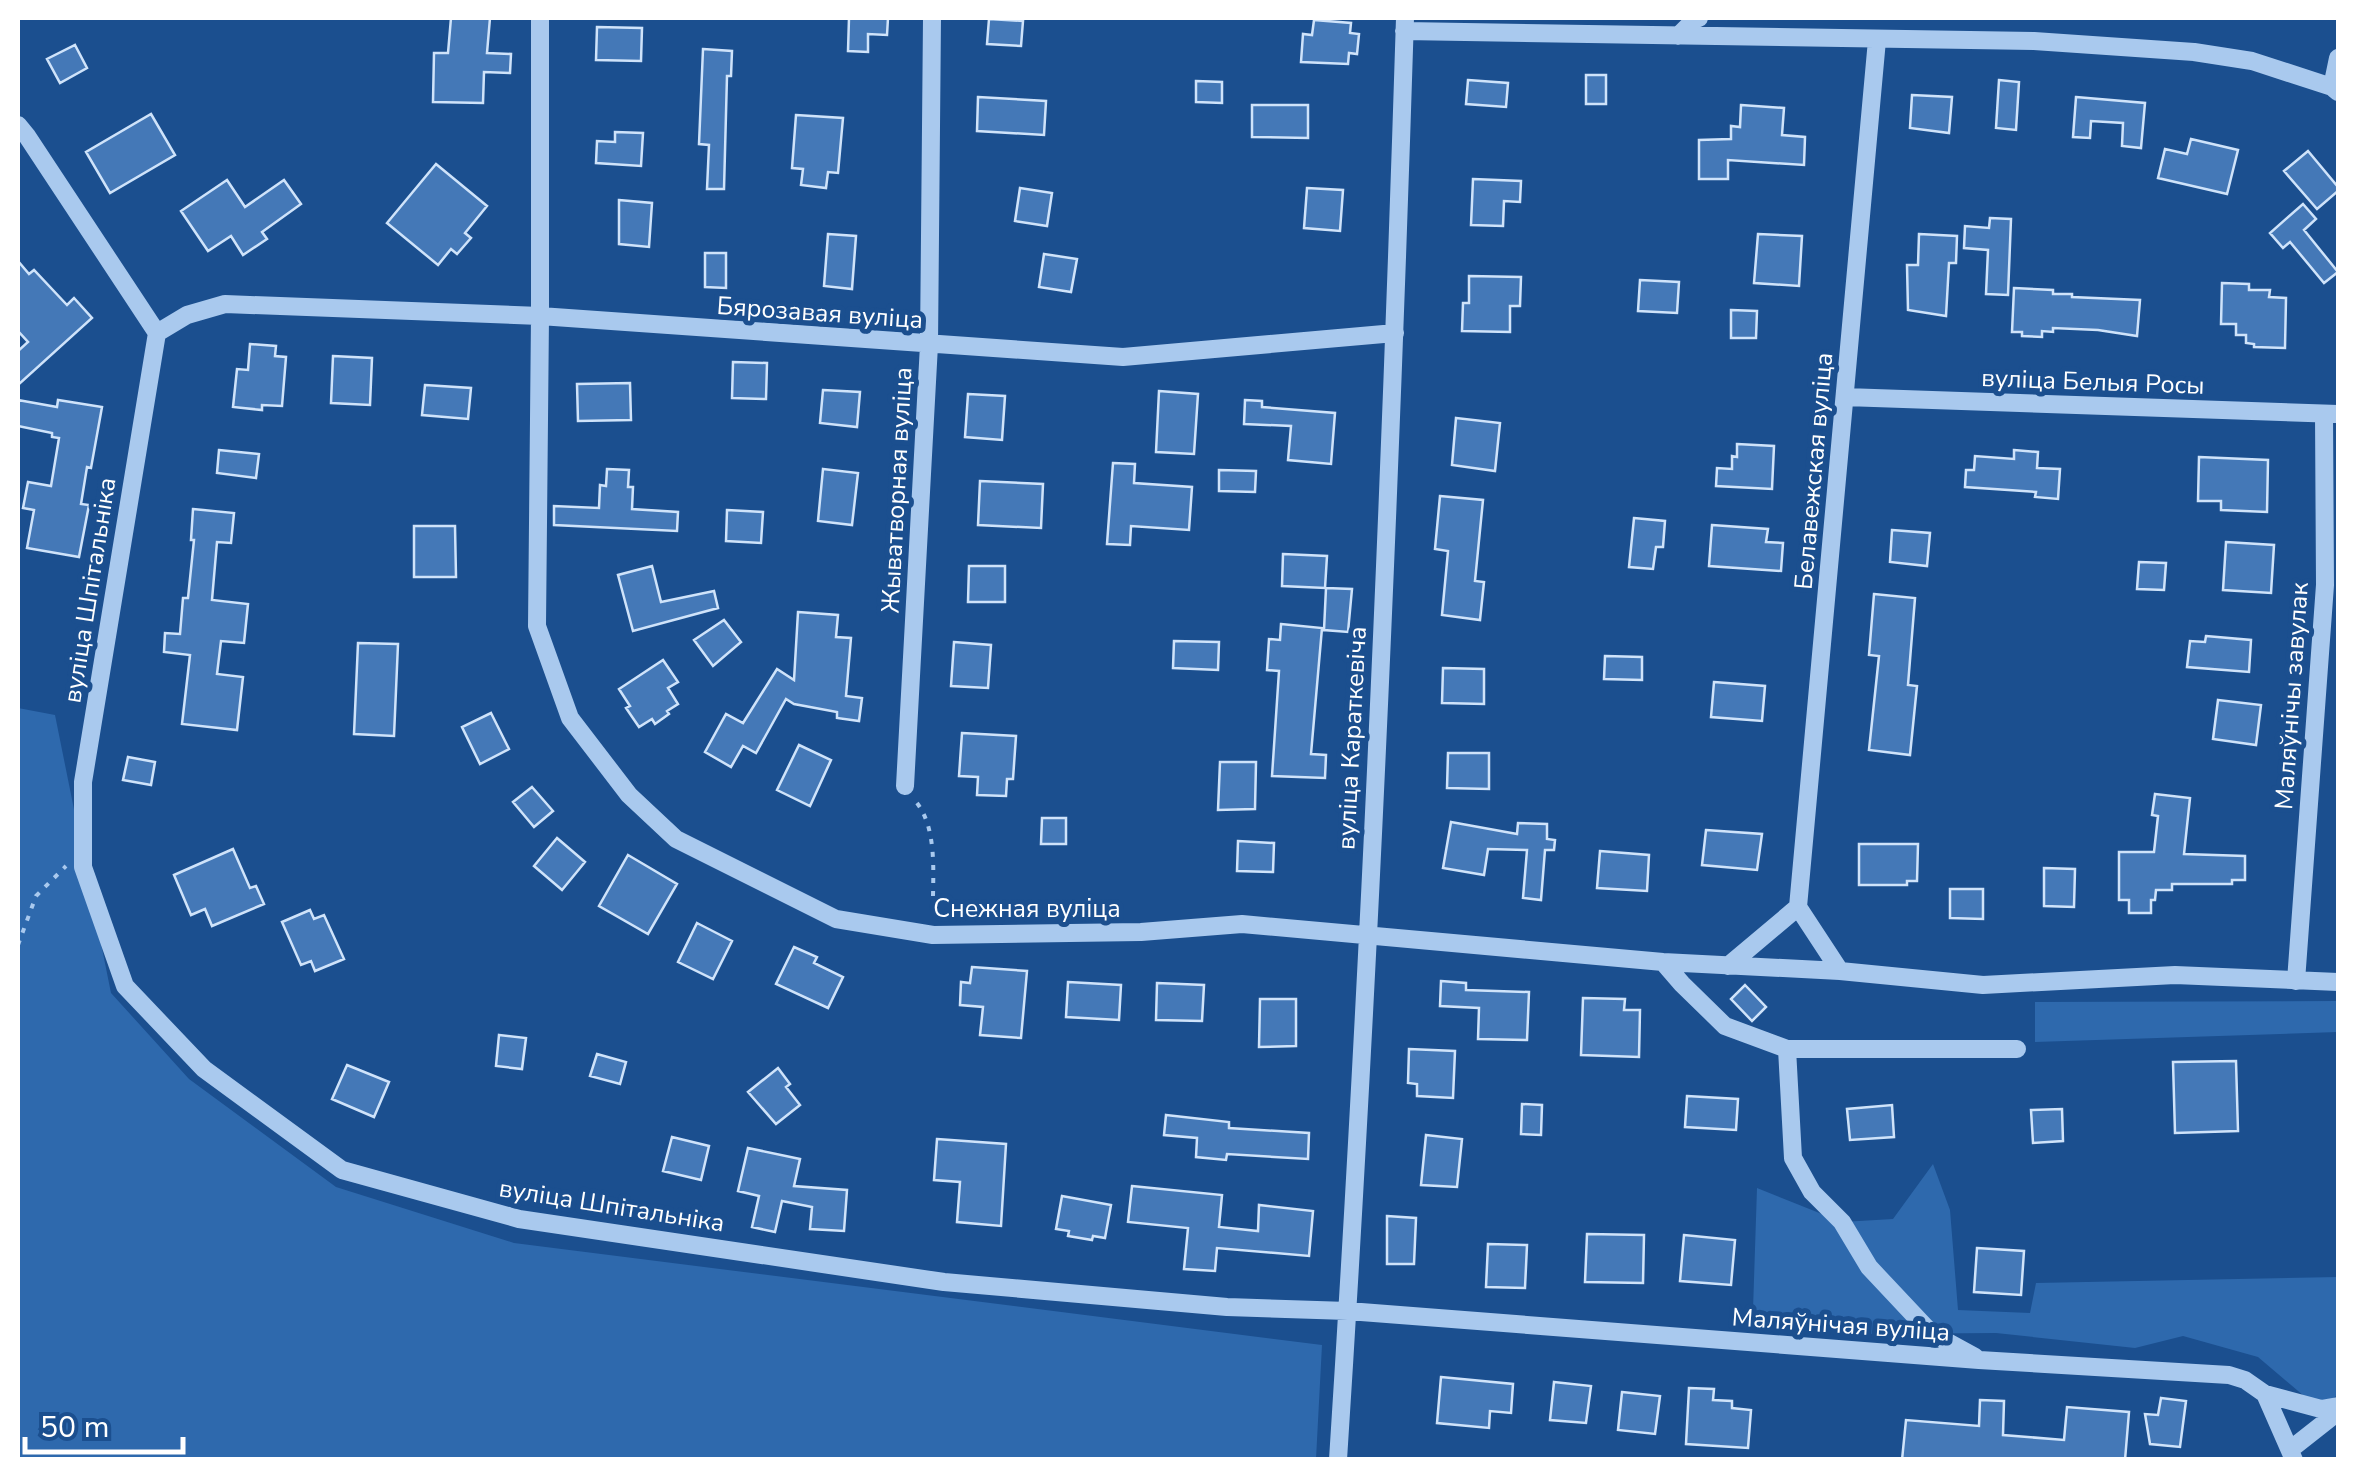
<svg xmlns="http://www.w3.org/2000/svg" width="2356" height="1477" font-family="'Nunito Sans',sans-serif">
<rect width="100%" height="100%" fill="#1b4f8f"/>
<path fill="#2e69ad" d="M18,708L55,715L111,993L189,1079L336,1187L514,1243L1322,1345L1316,1459H18Z
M2338,1001V1032L2035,1042V1002Z
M1933,1164L1950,1210L1958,1310L2030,1313L2036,1283L2338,1277V1395L2325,1403L2304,1396L2258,1357L2183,1336L2135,1348L1996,1333L1866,1334L1753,1310L1757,1188L1842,1222L1893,1219Z"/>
<path fill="#4478b7" stroke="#cfe3fa" stroke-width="2.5" d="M451,18H490L487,53L511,54L510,73L484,72L483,103L433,102L434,53H448Z
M849,18H888L887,35L868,34V52L848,51Z
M989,19L1023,21L1021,46L987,44Z
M1314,20L1351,23L1350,33L1359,34L1357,54L1349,53L1348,64L1301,62L1303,34L1312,35Z
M597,27L642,28L641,61L596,60Z
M75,45L87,68L60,83L47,59Z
M703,49L732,51L731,76H727L724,189H707L709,145L699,144Z
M1586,75H1606V104H1586Z
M1468,80L1508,83L1506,107L1466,104Z
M1999,80L2019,82L2016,130L1996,128Z
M1196,81L1222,82V103L1196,102Z
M1912,95L1952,97L1949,133L1910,128Z
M978,97L1046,101L1044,135L977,131Z
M2076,97L2145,103L2141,148L2122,146L2123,123L2091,121L2090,138L2073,137Z
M1252,105H1308V138L1252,137Z
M1741,105L1784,108L1782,135L1805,137L1804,165L1728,160V179H1699V140L1731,139V126L1740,127Z
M151,114L175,155L110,193L86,152Z
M796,115L843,118L838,173L828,172L826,188L801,185L803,169L792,168Z
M615,132L643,133L641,166L596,163L597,141L615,142Z
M2191,139L2238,150L2227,194L2158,178L2165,149L2187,154Z
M2308,151L2338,187V191L2317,209L2284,171Z
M436,164L487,206L465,233L471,238L457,254L451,249L438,265L387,223Z
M1473,179L1521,181L1520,202L1504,201L1503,226L1471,225Z
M227,180L245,207L284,180L301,204L262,232L267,239L243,255L231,236L208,251L181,211Z
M1020,188L1052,193L1047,226L1015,221Z
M1307,188L1343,190L1340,231L1304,228Z
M619,200L652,203L649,247L619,244Z
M2303,204L2316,219L2304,230L2338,272L2324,283L2290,242L2283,248L2270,233Z
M1990,218L2011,219L2008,295L1986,294L1988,250L1964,248L1965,226L1989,228Z
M828,234L856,236L852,289L824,286Z
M1758,234L1802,236L1799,286L1754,283Z
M1919,234L1957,236L1956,263H1949L1946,316L1908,310L1907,265H1918Z
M705,253H726V288L705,287Z
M1044,254L1077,259L1071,292L1039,287Z
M18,261L29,274L34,270L67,305L74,298L92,318L18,385V351L28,342L18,331Z
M1469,276L1521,277L1520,306H1510V332L1462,331L1463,303H1469Z
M1640,280L1679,282L1677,313L1638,311Z
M2222,283L2249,284V290H2270L2269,297L2286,298L2285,348L2254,347V344L2246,343V335H2236V324H2221Z
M2014,288L2053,290V294H2072V297L2140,300L2137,336L2098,330L2053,328V332L2042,331V337L2022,336V332H2012Z
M1731,310L1757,311L1756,338H1731Z
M250,344L276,346L275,356L286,357L282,406L262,405V410L233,407L237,369L248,370Z
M333,356L372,358L370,405L331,403Z
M733,362L767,363L766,399L732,398Z
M630,383L631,420L578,421L577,384Z
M425,385L471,388L468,419L422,415Z
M823,390L860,392L857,427L820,423Z
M1159,391L1198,394L1194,454L1156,452Z
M968,394L1005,396L1002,440L965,437Z
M18,400L57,407L58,400L102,407L91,468L87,467L81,504L89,505L79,557L27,548L34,510L23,508L28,482L51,486L59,438L52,437V433L18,426Z
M1245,400L1262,401V407L1335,413L1331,464L1288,460L1291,426L1244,424Z
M1456,418L1500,423L1495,471L1452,465Z
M1737,444L1774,446L1772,489L1716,486L1717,468L1732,469V456L1737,457Z
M219,450L259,454L256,478L217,473Z
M2014,450L2038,452L2037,468L2060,469L2058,499L2035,497L2036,492L1965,487L1966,470H1974L1975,456L2014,459Z
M2199,457L2268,460L2267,512L2221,510V501H2198Z
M1113,463L1135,464L1134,483L1192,487L1189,530L1131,526L1130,545L1107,544Z
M607,469L629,470L628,487H633L632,509L678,512L677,531L554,525V506L599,508L600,485L606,486Z
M823,469L858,473L852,525L818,521Z
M1219,470L1256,471L1255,492L1219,491Z
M980,481L1043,484L1041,528L978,525Z
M1440,496L1483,500L1475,581L1484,582L1480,620L1442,615L1448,551L1435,549Z
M193,509L234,513L231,543L217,542L212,600L248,604L244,643L221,641L217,674L243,677L237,730L182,724L190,655L164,652L165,633L180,634L183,598H188L194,540H191Z
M727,510L763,512L761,543L726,541Z
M1634,518L1665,521L1663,547H1656L1653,569L1629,567Z
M1712,525L1768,529L1766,542L1783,543L1781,571L1709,566Z
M414,526H455L456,577H414Z
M1892,530L1930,533L1927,566L1890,562Z
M2226,542L2274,545L2271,593L2223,590Z
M1283,554L1327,556L1325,588L1282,586Z
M2139,562L2166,563L2164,590L2137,589Z
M652,566L661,602L714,591L718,608L633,631L618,575Z
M969,566H1005V602H968Z
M1326,588L1352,589L1348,632L1324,630Z
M1874,594L1915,598L1908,685L1917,686L1910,755L1869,750L1879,656L1869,655Z
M798,612L838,615L836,637L851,638L846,696L862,698L859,721L837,718V712L794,704L786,699L756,753L743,746L731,767L705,752L726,714L743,723L777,669L794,680Z
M724,620L741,642L713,666L694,640Z
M1281,624L1322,628L1311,754L1326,755L1325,778L1272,776L1279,671L1267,670L1269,639L1280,640Z
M2206,636L2251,640L2249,672L2187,667L2190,641L2205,642Z
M1174,641L1219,642L1218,670L1173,668Z
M954,642L991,645L988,688L951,686Z
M358,643L398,644L394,736L354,734Z
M1605,656L1642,657V680L1604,679Z
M663,660L678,682L668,688L678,704L667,711L669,714L655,724L652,719L639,727L626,708L630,706L619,689Z
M1443,668L1484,669V704L1442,703Z
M1714,682L1765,686L1762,721L1711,717Z
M2218,700L2261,705L2256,745L2213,739Z
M491,713L509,749L480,764L462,727Z
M962,733L1016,736L1013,779H1007L1006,796L977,795L978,777L959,776Z
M799,745L831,760L810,806L777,790Z
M1448,753H1489V789L1447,788Z
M128,757L155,762L151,785L123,780Z
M1220,762H1256L1255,809L1218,810Z
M532,787L553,811L534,827L513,802Z
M2155,794L2190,798L2184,854L2245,856V880H2232V884H2172V890H2156L2155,900H2151V913H2129V900H2119V852H2154L2158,816L2152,815Z
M1042,818H1066V844H1041Z
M1451,822L1517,834L1518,823L1547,824V839L1555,840L1554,850H1545L1541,900L1523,898L1527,850L1488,849L1484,875L1443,868Z
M1706,830L1762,834L1757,870L1702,865Z
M557,838L585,862L562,890L534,866Z
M1238,841L1274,843L1273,872L1237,871Z
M1859,844H1918L1917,881H1907V885H1859Z
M233,849L250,888L256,886L264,904L212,926L205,909L191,915L174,875Z
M1600,851L1649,855L1647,891L1597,888Z
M628,855L677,884L648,934L599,906Z
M2044,868L2075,869L2074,907L2044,906Z
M1950,889H1983V919L1950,918Z
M310,910L314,919L324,915L344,959L315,971L311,961L301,965L282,922Z
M697,923L732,941L713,979L678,962Z
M794,947L817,957L814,963L843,977L828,1008L776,984Z
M972,967L1027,971L1021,1038L980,1035L983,1007L960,1005L961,982L970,983Z
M1441,981L1466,983V990L1529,992L1527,1040L1478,1039L1479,1008L1440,1006Z
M1068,982L1121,985L1119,1020L1066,1017Z
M1157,983L1204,985L1202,1021L1156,1020Z
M1745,985L1766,1007L1752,1021L1731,999Z
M1583,998L1625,999L1624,1010H1640L1639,1057L1581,1055Z
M1260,999H1296V1046L1259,1047Z
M499,1035L526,1038L522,1069L496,1066Z
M1409,1049L1455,1051L1453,1098L1417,1096V1084L1408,1083Z
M597,1054L626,1062L620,1084L590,1076Z
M2236,1061L2238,1131L2175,1133L2173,1062Z
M347,1065L389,1082L374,1117L332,1099Z
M778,1068L790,1084L786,1087L800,1105L776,1124L748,1092Z
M1687,1096L1738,1099L1736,1130L1685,1127Z
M1522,1104L1542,1105L1541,1135L1521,1134Z
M1892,1105L1894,1137L1850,1140L1847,1109Z
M2062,1109L2063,1141L2033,1143L2031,1110Z
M1166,1115L1229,1122V1128L1309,1133L1308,1159L1227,1154L1226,1160L1196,1157L1197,1138L1164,1135Z
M1426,1135L1462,1139L1457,1187L1421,1185Z
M672,1137L709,1146L701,1180L663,1171Z
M937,1139L1006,1144L1001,1226L957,1222L960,1182L934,1180Z
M748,1148L800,1159L794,1186L847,1190L844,1231L810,1229L812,1207L782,1201L775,1232L752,1227L759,1196L738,1191Z
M1132,1186L1222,1195L1219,1227L1258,1231L1259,1205L1313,1211L1309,1256L1217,1248L1215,1271L1184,1269L1188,1228L1128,1222Z
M1062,1196L1111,1205L1105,1238L1093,1236L1092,1240L1068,1236L1069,1231L1056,1229Z
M1387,1216L1416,1218L1414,1264H1387Z
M1587,1234L1644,1235L1643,1283L1585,1282Z
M1684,1235L1735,1240L1731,1285L1680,1281Z
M1488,1244L1527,1245L1525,1288L1486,1287Z
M1977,1248L2024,1251L2021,1295L1974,1292Z
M1441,1377L1513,1384L1511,1413L1490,1411L1489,1428L1437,1423Z
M1554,1382L1591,1386L1586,1423L1550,1420Z
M1689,1388L1714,1389L1713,1400L1732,1401V1408L1751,1410L1748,1448L1686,1444Z
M1622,1392L1660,1396L1655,1434L1618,1430Z
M2161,1398L2186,1401L2180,1447L2150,1444L2145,1414L2158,1415Z
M1980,1400L2004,1401L2003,1435L2064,1440L2067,1407L2129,1412L2125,1460H1902L1906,1420L1979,1426Z"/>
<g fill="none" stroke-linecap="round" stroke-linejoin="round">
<path stroke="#a9c9ee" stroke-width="4" stroke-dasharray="5 8" stroke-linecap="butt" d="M917,803C939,832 932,880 933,915
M18,945L36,896L66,866"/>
<path stroke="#a9c9ee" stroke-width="18" d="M540,18V316L1123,357L1395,333
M1404,31L2034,41L2194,52L2252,61L2332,87L2338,92
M1678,36L1695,19L1699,18
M2332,87L2338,58
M18,125L27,136L157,333
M157,333L83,782V867L125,986L204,1069L342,1170L519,1219L944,1282L1227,1307L1348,1311L1979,1360L2229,1375L2245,1380L2265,1394L2294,1460
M157,333L187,315L225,304L540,316L537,626L570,718L629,795L676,839L836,919L933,935L1141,932L1242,924L1663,962L1840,971L1983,985L2175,975L2338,982
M1845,397L2338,414
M905,786L929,345L932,18
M1798,907L1840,971
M1663,962L1682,984L1725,1026L1787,1049H2017
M1728,966L1798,907L1877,40
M2296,981L2325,585L2324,414
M1787,1049L1793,1158L1812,1192L1842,1222L1869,1267L1931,1333L1975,1357
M2265,1394L2321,1409L2338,1406
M2291,1449L2338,1412
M1338,1460C1369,979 1390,498 1405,18"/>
</g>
<g text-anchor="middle" stroke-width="10" stroke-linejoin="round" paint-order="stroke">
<g font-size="25" fill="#fff" stroke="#1b4f8f">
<text transform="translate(820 312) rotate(4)" y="9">Бярозавая вуліца</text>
<text transform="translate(2093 381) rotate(2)" y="9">вуліца Белыя Росы</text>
<text transform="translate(1813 471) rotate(-85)" y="9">Белавежская вуліца</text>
<text transform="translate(896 490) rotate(-87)" y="9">Жыватворная вуліца</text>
<text transform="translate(89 590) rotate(-81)" y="9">вуліца Шпітальніка</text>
<text transform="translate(2291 696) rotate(-86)" y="9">Маляўнічы завулак</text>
<text transform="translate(1351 738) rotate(-87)" y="9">вуліца Караткевіча</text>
<text x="1027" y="917">Снежная вуліца</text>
<text transform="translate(612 1205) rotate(9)" y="9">вуліца Шпітальніка</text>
<text transform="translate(1841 1324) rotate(4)" y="9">Маляўнічая вуліца</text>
</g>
</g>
<rect width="2356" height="1477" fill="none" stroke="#ffffff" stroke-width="40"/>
<path d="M25 1437v15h158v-15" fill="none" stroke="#ffffff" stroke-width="5"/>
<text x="40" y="1437" font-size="30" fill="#ffffff" stroke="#1b4f8f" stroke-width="8" paint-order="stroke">50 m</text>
</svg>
